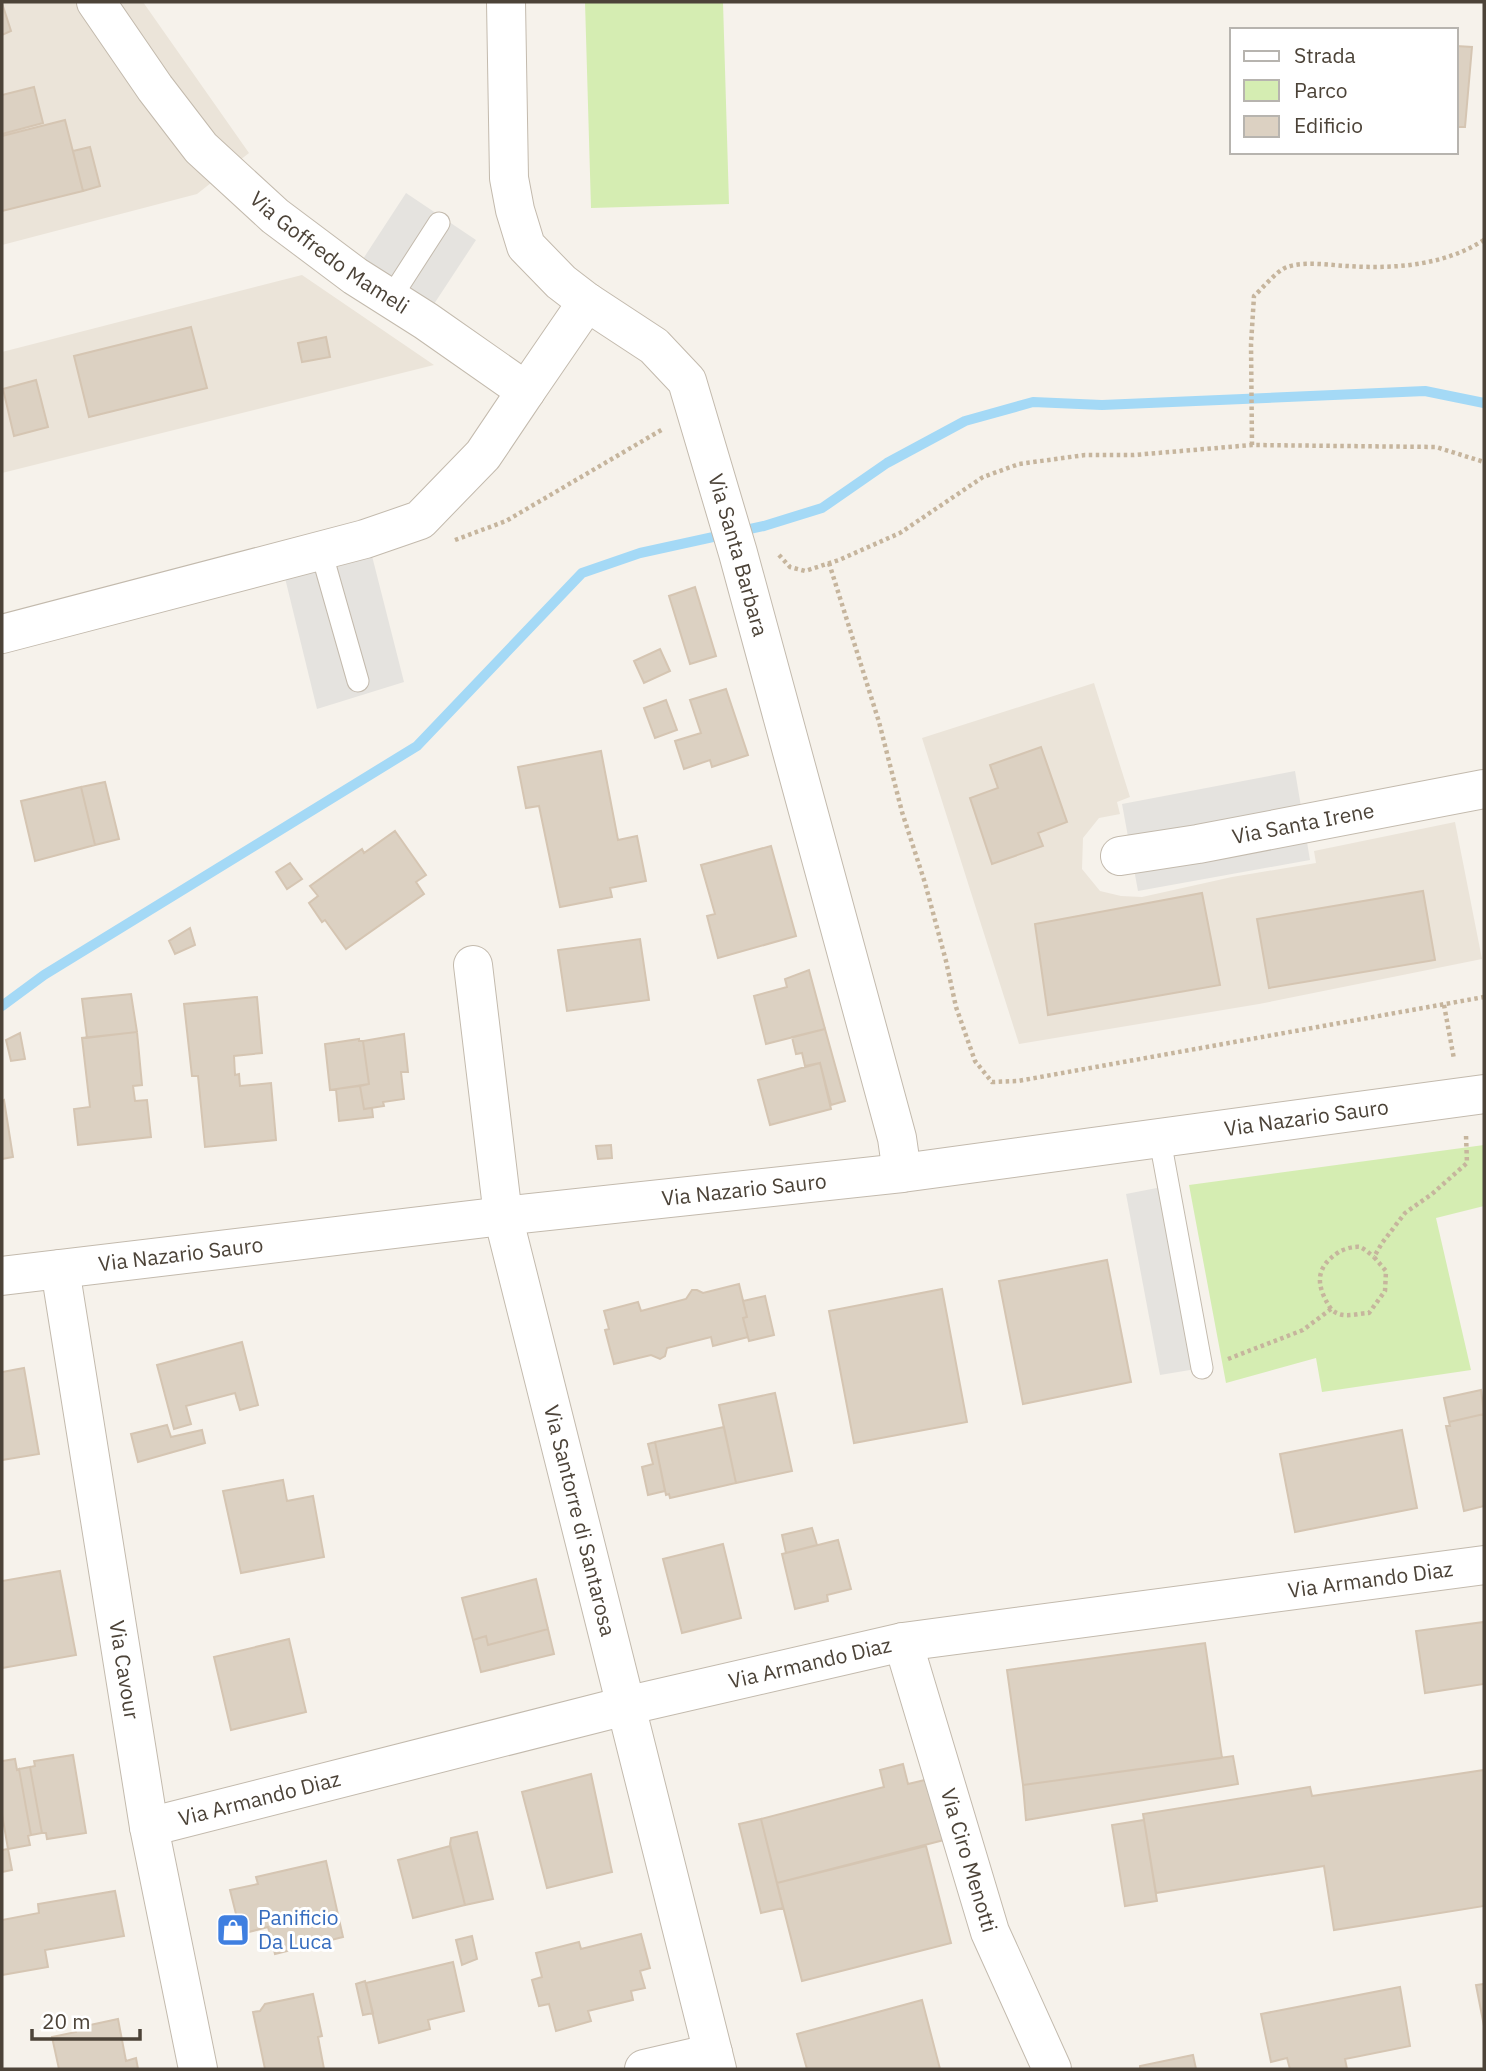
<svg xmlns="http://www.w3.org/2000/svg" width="1486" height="2071" font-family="'IBM Plex Sans',sans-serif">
<rect width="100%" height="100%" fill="#f6f2eb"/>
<path fill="#ebe4d9" d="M2,2H143L249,153L197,194L2,245Z
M302,275L434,365L2,473V352Z
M1094,683L1130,797L1117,802L1120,814L1099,818L1083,838L1082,869L1100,891L1121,896L1142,897L1232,877L1316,863L1314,851L1455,822L1482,959L1259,1004L1019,1044L922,738Z"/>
<path fill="#d5edb2" d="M585,2H723L729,204L591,208Z
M1484,1145V1206L1436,1218L1471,1370L1322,1392L1316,1358L1226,1383L1189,1185Z"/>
<path fill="#e5e3df" d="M406,193L476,240L434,304L363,259Z
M372,556L404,682L317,709L285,578L327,570Z
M1295,771L1310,860L1138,891L1122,804Z
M1167,1186L1202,1368L1160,1375L1126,1194Z"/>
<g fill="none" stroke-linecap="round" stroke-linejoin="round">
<path stroke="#a4d9f6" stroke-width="10" d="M2,1006L44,975L417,746L582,573L640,553L764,526L822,508L887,463L965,421L1033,402L1102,405L1425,391L1484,403"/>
</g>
<path fill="#dcd1c2" stroke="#d5c5b2" stroke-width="2" d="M2,3L11,31L2,35Z
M1456,46L1472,47L1465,127H1456Z
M34,87L43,123L2,134V95Z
M65,120L83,191L2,211V136Z
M90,147L100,186L83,191L73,151Z
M191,327L207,388L89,417L74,356Z
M326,337L330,357L302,362L298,343Z
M36,380L48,427L14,436L3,389Z
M695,587L716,656L690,664L669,596Z
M660,649L670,671L644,683L634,661Z
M726,689L748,755L712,767L710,760L684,769L675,741L701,733L690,700Z
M666,700L677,730L655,738L644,708Z
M1041,747L1067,822L1038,833L1043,846L992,864L970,798L998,788L990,765Z
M601,751L618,840L637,836L646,881L610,888L612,897L560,907L539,806L526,808L518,767Z
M105,782L119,839L95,845L81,787Z
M81,787L95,845L35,861L21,801Z
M395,831L426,875L416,882L424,894L346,949L325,920L322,922L309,903L318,896L310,886L362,849L364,853Z
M771,846L796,936L718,958L707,916L715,914L701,865Z
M290,863L302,879L287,889L276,872Z
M1423,891L1435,960L1269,988L1257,919Z
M1202,893L1220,985L1048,1015L1035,924Z
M190,928L195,945L175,954L169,941Z
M640,939L649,1000L567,1011L558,950Z
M809,970L825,1029L766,1044L754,996L787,987L785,979Z
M131,994L137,1032L87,1038L82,999Z
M257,997L262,1053L234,1056L235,1075L239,1074L240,1086L271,1083L276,1140L205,1147L198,1076H192L184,1004Z
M825,1029L845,1101L831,1105L820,1063L805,1066L802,1053L796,1054L792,1037Z
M137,1032L142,1085L133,1086L135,1101L147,1100L151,1137L78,1145L74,1109L90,1107L82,1038Z
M20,1033L25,1059L11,1061L6,1040Z
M404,1034L408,1072H401L404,1099L383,1102L384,1106L364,1109L360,1086L369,1084L363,1041Z
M359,1039V1041H363L369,1084L330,1090L325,1044Z
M820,1063L831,1109L770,1125L758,1080Z
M360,1086L364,1109L372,1108L373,1117L339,1121L336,1089Z
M4,1100L13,1157L2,1159V1101Z
M611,1145L612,1158L598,1159L596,1146Z
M1107,1260L1131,1382L1023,1404L999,1281Z
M739,1284L747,1317L743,1318L748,1337L713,1346L711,1337L667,1348L665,1356L660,1359L651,1355L614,1364L605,1330L609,1329L604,1311L638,1302L641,1311L686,1299L692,1290H697L703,1293Z
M942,1289L967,1422L854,1443L829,1311Z
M765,1296L774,1335L749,1341L743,1318L747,1317L743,1301Z
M242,1342L258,1405L240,1410L235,1393L186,1406L191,1424L174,1429L157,1365Z
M24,1368L39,1454L2,1460V1372Z
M1481,1390L1484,1414L1449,1422L1444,1398Z
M775,1393L792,1471L736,1483L719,1405Z
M1484,1414V1506L1464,1511L1446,1426H1450L1449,1422Z
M167,1425L171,1437L202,1430L205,1443L138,1462L131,1434Z
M724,1427L736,1483L670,1498L669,1494L666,1495L655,1442Z
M1402,1430L1417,1508L1295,1532L1280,1454Z
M655,1442L665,1491L648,1495L642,1467L653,1464L648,1444Z
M283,1480L287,1501L313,1496L324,1557L241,1573L223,1491Z
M812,1528L817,1545L786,1553L782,1535Z
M838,1540L851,1589L827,1595L828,1601L795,1609L782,1554Z
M723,1544L741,1618L682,1633L663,1559Z
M60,1571L76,1655L2,1668V1581Z
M536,1579L548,1629L488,1645L486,1636L473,1640L462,1598Z
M1484,1622V1684L1425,1693L1416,1631Z
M548,1629L554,1654L481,1672L473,1640L486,1636L488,1645Z
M289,1639L306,1712L231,1730L214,1657Z
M1205,1643L1222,1758L1023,1785L1007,1670Z
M73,1755L86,1833L47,1839L46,1833H42L30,1767L35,1766L34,1761Z
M1233,1756L1238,1784L1026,1820L1023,1785Z
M15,1759L17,1770L19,1769L31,1835L28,1836L30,1845L8,1849L2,1814V1761Z
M903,1764L908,1784L929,1779L944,1840L777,1883L761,1819L884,1787L880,1770Z
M30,1767L42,1833L31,1835L19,1769Z
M1484,1770V1906L1334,1930L1324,1866L1156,1893L1143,1814L1310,1787L1312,1796Z
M591,1774L612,1872L547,1888L522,1792Z
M761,1819L783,1908L761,1913L739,1824Z
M1144,1820L1157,1901L1125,1906L1112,1825Z
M477,1832L493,1899L465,1905L450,1844L451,1838Z
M450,1846L465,1905L413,1918L398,1860Z
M926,1846L951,1943L802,1981L777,1883Z
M8,1849L12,1870L2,1872V1850Z
M326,1861L343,1937L275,1954L268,1927L241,1934L230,1890L258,1884L256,1877Z
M115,1891L124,1936L45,1950L48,1967L2,1975V1920L39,1913L38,1904Z
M641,1934L650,1968L640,1971L645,1988L631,1991L633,2000L588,2011L591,2021L556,2031L549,2004L539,2006L532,1980L542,1977L536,1953L579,1942L581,1949Z
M472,1936L477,1959L462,1965L456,1940Z
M453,1962L464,2011L428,2020L430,2029L379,2043L366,1983Z
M365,1981L373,2013L363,2015L356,1984Z
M1484,1984V2026L1476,1985Z
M1400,1987L1410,2046L1345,2059L1347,2069H1290L1287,2058L1271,2062L1261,2014Z
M313,1994L322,2036L318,2037L324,2069H265L253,2012L260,2011L265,2004Z
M922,2000L940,2069H807L797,2034Z
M118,2019L126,2061L136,2058L138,2069H59L52,2037L76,2032V2028Z
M1193,2055L1196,2069H1140V2066Z"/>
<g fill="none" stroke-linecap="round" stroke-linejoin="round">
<defs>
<path id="lane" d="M390,299L439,223
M321,551L358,681
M1160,1140L1202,1368"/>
<g id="street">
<path id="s1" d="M96,2L155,88L201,148L275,216L355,276L426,321L526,391L587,302"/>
<path id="s2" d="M506,2L509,178L515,210L526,246L561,282L587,302L654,346L687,381L738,553L897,1138L902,1173"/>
<path d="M2,634L365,539L420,520L483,455L526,391"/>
<path id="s3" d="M1120,856L1198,844L1484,789"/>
<path id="s4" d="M473,965L503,1216L717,2069"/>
<path id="s5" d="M60,1269L149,1827L198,2069"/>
<path id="s6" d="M2,1276L503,1216L902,1173L1484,1094"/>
<path id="s7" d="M903,1642L990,1932L1052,2069"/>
<path id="s8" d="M149,1827L625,1706L903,1642L1484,1565"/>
<path d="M644,2069L713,2053"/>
</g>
</defs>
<use href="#lane" stroke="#c3baad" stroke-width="23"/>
<use href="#street" stroke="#c3baad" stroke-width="40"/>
<path stroke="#c6b59d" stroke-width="4.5" stroke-dasharray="3.5 3.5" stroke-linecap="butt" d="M1252,445L1251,344L1254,296C1263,288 1276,271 1287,267C1305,261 1328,265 1347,266C1394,269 1443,266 1484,240
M455,540L506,521L663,429
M779,555L790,567L805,571L839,560L900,533L983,477L1019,464L1085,455H1134L1252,445L1436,447L1484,462
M829,563L879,722L902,812L925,883L946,961L956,1007L975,1061L992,1082L1018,1081L1484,997
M1444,1005L1454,1059
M1331,1309C1316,1286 1314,1268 1339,1252C1344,1249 1354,1246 1360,1247C1365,1249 1370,1254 1374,1257
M1228,1359L1303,1330L1331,1309C1342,1320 1357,1313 1369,1313L1385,1291L1386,1271L1374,1257L1382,1243L1405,1213L1432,1194L1467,1163L1466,1135"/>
<use href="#lane" stroke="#fff" stroke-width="21"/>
<use href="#street" stroke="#fff" stroke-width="38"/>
</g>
<defs>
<symbol id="shop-square" viewBox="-11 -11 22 22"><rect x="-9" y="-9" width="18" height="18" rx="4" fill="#3f7fe0" stroke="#fff"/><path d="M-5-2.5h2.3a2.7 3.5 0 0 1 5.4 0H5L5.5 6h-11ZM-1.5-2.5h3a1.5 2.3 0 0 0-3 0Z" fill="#fff"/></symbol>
</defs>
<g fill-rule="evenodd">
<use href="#shop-square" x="214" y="1911" width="38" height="38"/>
</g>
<g text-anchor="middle" stroke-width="6" stroke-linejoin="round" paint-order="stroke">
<g font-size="21" fill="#4c4338" stroke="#fff">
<text dy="7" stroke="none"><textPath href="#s1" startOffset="346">Via Goffredo Mameli</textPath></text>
<text dy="7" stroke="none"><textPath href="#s2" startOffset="639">Via Santa Barbara</textPath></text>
<text dy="7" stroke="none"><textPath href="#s3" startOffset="186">Via Santa Irene</textPath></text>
<text dy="7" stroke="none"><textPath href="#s6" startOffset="1314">Via Nazario Sauro</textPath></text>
<text dy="7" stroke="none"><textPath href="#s6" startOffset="747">Via Nazario Sauro</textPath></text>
<text dy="7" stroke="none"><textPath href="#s6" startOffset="180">Via Nazario Sauro</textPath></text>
<text dy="7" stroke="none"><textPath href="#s4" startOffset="567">Via Santorre di Santarosa</textPath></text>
<text dy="7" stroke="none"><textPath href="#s8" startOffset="1248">Via Armando Diaz</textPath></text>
<text dy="7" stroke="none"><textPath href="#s8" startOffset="681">Via Armando Diaz</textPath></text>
<text dy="7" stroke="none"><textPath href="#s5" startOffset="406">Via Cavour</textPath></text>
<text dy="7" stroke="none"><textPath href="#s8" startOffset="114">Via Armando Diaz</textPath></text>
<text dy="7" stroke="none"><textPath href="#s7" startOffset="228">Via Ciro Menotti</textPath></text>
</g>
<g font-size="21" fill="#366cbe" stroke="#fff" text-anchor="start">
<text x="258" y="1925">Panificio<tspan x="258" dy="24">Da Luca</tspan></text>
</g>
</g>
<rect width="1486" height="2071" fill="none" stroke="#4c4338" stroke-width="7"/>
<rect x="1230" y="28" width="228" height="126" fill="#ffffff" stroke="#b7b4af" stroke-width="2"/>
<rect x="1244" y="51" width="35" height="10" fill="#ffffff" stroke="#b7b4af" stroke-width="2"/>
<text x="1294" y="63" font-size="21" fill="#4c4338">Strada</text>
<rect x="1244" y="80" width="35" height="21" fill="#d5edb2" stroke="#b7b4af" stroke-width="2"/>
<text x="1294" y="98" font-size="21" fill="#4c4338">Parco</text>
<rect x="1244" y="116" width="35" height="21" fill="#dcd1c2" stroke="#b7b4af" stroke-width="2"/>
<text x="1294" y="133" font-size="21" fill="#4c4338">Edificio</text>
<path d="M32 2029v10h108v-10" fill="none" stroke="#4c4338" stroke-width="3.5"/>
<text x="42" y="2029" font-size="21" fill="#4c4338" stroke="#ffffff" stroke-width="5" paint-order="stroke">20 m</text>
</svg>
